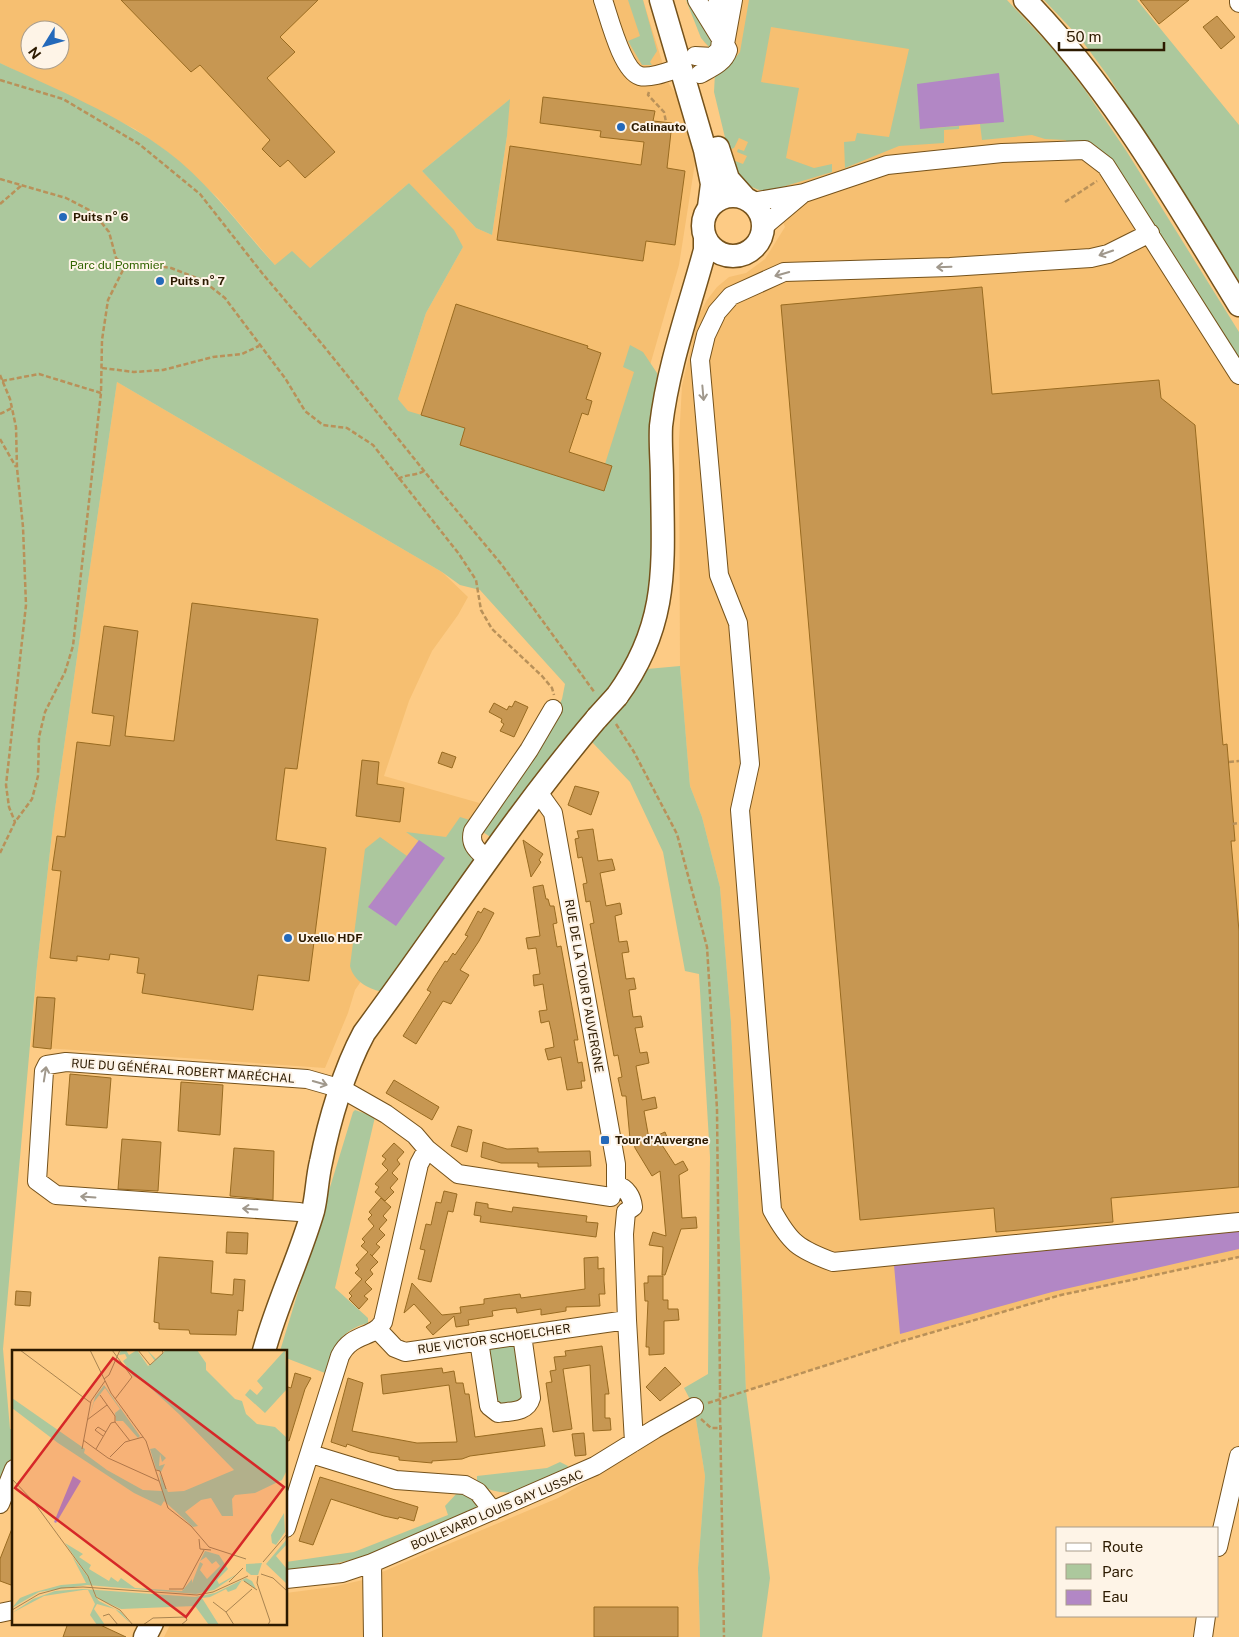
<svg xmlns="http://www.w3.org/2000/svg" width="1239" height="1637" font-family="'Public Sans',sans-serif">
<rect width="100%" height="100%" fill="#fdcb85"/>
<path fill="#f6bf71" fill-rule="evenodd" d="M0,0H643L669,84L679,98L697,150L679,265L607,514L448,463L398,399L426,313L463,247L409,183L310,268L275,265L218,198L169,153L135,129L0,63ZM30,30H60V60H30ZM509,100L507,136L492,235L476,228L422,171Z
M694,0H981L1082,108L1239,357V1257L1061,1295L899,1342L746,1391L731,1022L720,887L702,817L690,786L680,666L679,440L682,386L698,317L707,300L717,287L729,277L746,273L765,259L785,227L769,187L730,159L728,150L739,138L708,49L709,47L704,42L694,17L699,15Z
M117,382L442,572L468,597L458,615L432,651L409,701L384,776L483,804L355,990L348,1013L325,1068L31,1047L37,966L54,816Z
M694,1407L705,1476L698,1568L700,1637H164L171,1623H286V1593L332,1587L363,1580L558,1498L642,1449Z"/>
<path fill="#acc89d" d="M628,0H643L657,51L650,62L652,65H642L628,41L640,36Z
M686,0H690L696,16L700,15L718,43L708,49L709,47L701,38Z
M749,0H1007L1054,50L1085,90L1127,152L1239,332V360L1115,164L1095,145L1066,142V140L1045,139L1032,135L982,140L980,124L1004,121L920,129L959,126V129L944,130V143L899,146L845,168L844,142L855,141L857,133L889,137L909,49L771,27L761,82L799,88L786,158L814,168L832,164V172L769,191C747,191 739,176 730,159L743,164L747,156L737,152L738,149L744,151L748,142L739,138L734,148L728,150L714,92L715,73L732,62L740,52Z
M1044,0H1137L1239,125V281L1108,76L1080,38Z
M0,63C56,89 119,115 168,152C210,184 240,227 275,265L292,251L310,268L409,183L454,230L463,247L426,313L398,399L408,411L465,428L460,445L604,491L612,466L605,464L634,372L623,367L630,345L643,352L657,373L662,533L636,670L680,666L690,786L702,817L720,887L731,1022L746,1391L770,1578L762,1637H700L698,1568L705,1476L694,1407L684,1388L708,1374L710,1157L699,974L685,971L663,852L630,782L592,742L495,840L480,830L551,720L562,699L565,684L480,590L460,585L442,572L117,382L54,816L37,966L3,1349L10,1429L14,1430V1453L0,1488Z
M510,99L507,136L492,235L476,228L422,171Z
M460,817L473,821L478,862L384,992C370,990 354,982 350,966L365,849L380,837L407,856L368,907L444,859L406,832L446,837Z
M355,1110L375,1117L335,1288L368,1318V1323C341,1330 332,1347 325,1373L286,1358V1351H280L353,1112Z
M518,1341L526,1400L498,1408L484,1345Z
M560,1462L568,1466L566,1471C531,1486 513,1503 477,1484V1476L547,1468Z
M458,1492L471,1495L478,1505L476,1508L366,1556L322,1567L286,1571V1562L354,1552L448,1515L445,1506Z"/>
<path fill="#b287c5" d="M999,73L1004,122L920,129L917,84Z
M419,840L445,858L396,926L368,907Z
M1239,1227V1249L1052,1292L900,1334L894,1265Z"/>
<path fill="#c79752" stroke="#996b21" d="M121,0H318L280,37L295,52L267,78L335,152L305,178L288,160L280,167L262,149L270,140L200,65L191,72Z
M1140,0H1189L1159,24Z
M1217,16L1235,37L1221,49L1203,27Z
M543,97L655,111L653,121L672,123L667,168L685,171L675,245L646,241L643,261L497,240L510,146L641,165L644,142L600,137L601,131L540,123Z
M982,287L992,394L1159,380L1161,398L1195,425L1223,745L1227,744L1235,841H1231L1239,931V1187L1111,1198L1113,1222L996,1232L994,1208L860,1220L781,305Z
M456,304L588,346L587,348L601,353L586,399L592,401L588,415L582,413L569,452L612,466L604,491L460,445L465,428L421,415Z
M192,603L318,619L297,769L285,768L276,840L326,848L309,981L258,975L253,1010L142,993L145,974L137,973L139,958L110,954L109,960L77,956V961L50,958L61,871L52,870L57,836L65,837L77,742L110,746L114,716L92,713L104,626L138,631L125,736L174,741Z
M515,701L528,707L514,737L500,731L504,724L501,722L502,719L489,712L494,703L507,710L509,706L512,707Z
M442,752L456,757L452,768L438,763Z
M362,760L379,762L377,784L404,788L400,822L356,816Z
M575,786L599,792L591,815L568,805Z
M593,829L598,861L612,859L615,870L600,873L603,889L606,906L620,903L622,914L615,916L619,942L627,941L629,952L622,953L626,979L634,978L636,989L629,990L631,1004L633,1017L641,1016L643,1027L635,1028L640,1053L647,1052L649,1063L636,1066L642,1100L655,1097L657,1108L644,1111L649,1139L665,1132L669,1142L662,1145L675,1165L683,1161L688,1170L679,1175L682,1218L696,1217L697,1228L681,1229L665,1275H662L663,1247L649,1245L653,1232L666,1236L660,1171L652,1176L635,1148L633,1138L630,1139L626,1096H622L618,1078L622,1077L618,1055L614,1056L590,924L594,923L590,901L586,902L583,884L587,883L582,857L578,858L575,839L579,838L577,831Z
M523,840L543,854L539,860L541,862L531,877Z
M543,885L546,899H548L550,906H554L557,923L553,924L557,947L561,946L578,1040H574L578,1063L582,1062L585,1081H581L582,1088L567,1090L561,1057L548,1060L545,1049L554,1047L552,1034L549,1021L541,1023L539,1011L547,1010L545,998L543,984L534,986L533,975L540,974L536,948L528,949L526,938L540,936L533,887Z
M484,908L494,913L479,941L460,970L469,975L451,1004L443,1001L416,1044L403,1036L431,992L427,990L434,978L445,961L447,962L453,953L455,955L468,936L465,935L478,911L481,913Z
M37,997L55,998L51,1049L33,1047Z
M70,1074L111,1078L107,1128L66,1125Z
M394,1080L439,1107L432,1120L386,1093Z
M181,1082L223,1085L220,1135L178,1131Z
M458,1126L472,1130L467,1152L451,1146Z
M122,1139L161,1142L158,1191L118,1189Z
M483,1142L507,1149L538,1148V1152L590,1151L591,1166L538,1167V1163H501L481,1157Z
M394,1143L404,1152L397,1160L400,1164L392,1173L398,1179L390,1188L394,1192L385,1201L375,1192L379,1187L375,1184L388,1170L382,1164L386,1159L382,1156Z
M234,1148L274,1151L273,1200L230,1196Z
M444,1191L457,1194L453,1212L448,1211L431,1282L418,1279L425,1250L420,1249L426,1224L431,1225L436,1202L441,1203Z
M381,1198L391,1207L383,1216L387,1220L379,1229L385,1235L376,1244L380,1247L372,1256L370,1254L378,1262L370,1270L373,1274L365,1282L372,1289L364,1296L368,1299L359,1309L349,1299L352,1296L349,1293L362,1279L355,1273L359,1269L356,1265L368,1252L361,1246L365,1242L362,1239L374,1226L368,1219L372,1215L369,1212Z
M476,1202L488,1204V1208L512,1212L513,1207L587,1216L586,1222L598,1223L596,1237L480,1222L481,1216L474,1215Z
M227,1232L248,1233L247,1254L226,1253Z
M159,1257L213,1261L211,1293L233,1295L234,1279L245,1280L243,1311L238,1310L236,1335L190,1334L189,1330L159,1329V1323L154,1322Z
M598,1257V1269L604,1268V1281L605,1294H599L600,1306L566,1307V1311L541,1315V1309L517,1313L516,1308L504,1309L492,1311L493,1316L468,1320L469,1325L456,1327L454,1316L433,1335L426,1327L431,1323L414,1304L404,1313L412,1283L442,1315L461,1313L460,1307L484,1304V1299L520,1294L521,1298L585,1289L584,1258Z
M648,1276H663V1300H668V1309H678L679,1320L664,1321V1354L649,1355V1347H646L648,1301H645L644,1283H648Z
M16,1291L31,1292L30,1306L15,1305Z
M602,1346L609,1394H605V1418H610L611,1430L593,1431L590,1365L563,1369L572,1429L553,1432L546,1383L552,1382L550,1371L556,1370L554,1357L566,1356L565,1351Z
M665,1367L681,1384L660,1401L646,1387Z
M442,1368L443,1373L454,1371L456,1383H463L465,1394H469L475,1437L542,1428L545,1446L470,1456L462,1459L432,1461V1463L399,1460V1457L370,1452L347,1444L346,1447L331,1442L348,1378L363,1383L352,1431L417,1443L457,1442L449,1385L383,1394L381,1375Z
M295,1373L311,1378L305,1389L289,1441L286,1440V1394L288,1387L291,1388Z
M584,1433L586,1455L575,1456L572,1434Z
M320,1477L418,1507L414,1521L399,1517L398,1519L384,1516L331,1499L313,1545L299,1541Z
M13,1526L14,1577L11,1585L0,1581V1559Z
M594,1607H678V1637H594Z
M68,1623H96L126,1637H63Z"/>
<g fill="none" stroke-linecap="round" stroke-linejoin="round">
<defs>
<path id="minor" d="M603,0C609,17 622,71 640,76C651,79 672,70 682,67L677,59
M718,0L716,12L727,31
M1239,0V3
M695,56L713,57L720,49L721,39L697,0
M700,74C711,68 724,63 728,50L725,44L733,0
M752,202L804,193L887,165L1002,153L1085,150L1106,166L1239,375
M763,227L801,195
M1150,233L1108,254L1091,258L950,267L784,272L731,296L717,312L706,335L700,360L719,575L738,623L750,764L740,810L772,1210C790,1243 798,1249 833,1262L1239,1222
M538,792L553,813L616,1164V1185
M488,860C478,851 469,845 473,831L529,750L553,709
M616,1185C627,1188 632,1197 633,1207L626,1212
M626,1212L624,1234L627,1320L634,1442
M311,1215L299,1212L56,1195L37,1181L44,1071L47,1065L66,1062L307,1079L342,1089L386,1114L415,1135L427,1149L458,1174L611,1197
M377,1329L395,1348L405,1352L627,1320
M479,1341L489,1406L498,1413C510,1411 527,1413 531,1398L522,1335
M311,1454L396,1480L465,1485L478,1492L493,1511
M0,1504L14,1469
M286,1528L340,1356C352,1332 373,1339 383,1322L419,1164L427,1149
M1218,1547L1239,1456
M372,1563L373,1637
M286,1579L342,1573L372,1563L595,1466L655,1429L694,1407
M0,1613L14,1610
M1203,1637L1206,1616"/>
<path id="major" d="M661,0L705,150L712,184L709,207
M1025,0C1112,89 1174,199 1239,305
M718,148L728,179L745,198
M703 226a30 30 0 1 1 60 0a30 30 0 1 1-60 0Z
M617,696C670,623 663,564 662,479C662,462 660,444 661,426C668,366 689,309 705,250V238
M264,1351C277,1303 299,1259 313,1211C317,1195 317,1178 321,1162C329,1121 344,1070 364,1033C442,928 512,818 597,718
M145,1637L152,1623"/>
</defs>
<use href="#minor" stroke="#75521b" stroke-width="20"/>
<use href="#major" stroke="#75521b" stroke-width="25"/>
<path stroke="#b99159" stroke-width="2.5" stroke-dasharray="5 2.5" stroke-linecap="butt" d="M0,80L63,99L139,144L200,194L262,273L322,344L437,487L502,565L595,693
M649,92L648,95L664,112L666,122
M0,179L66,198L93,212L109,232L116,258L125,266L137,269L151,265L171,268L202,280L225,298L285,378L305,411L323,425L347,428L373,445L459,554L476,580L481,610L492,629L542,676L552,688L554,695
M1065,202L1097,181
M0,204L22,185
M102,368L134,372L163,370L213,357L242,354L259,346
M0,375L10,399L16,427L17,468L23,527L26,605L6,785L9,807L15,822
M2,381L39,374L101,393
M0,414L12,408
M0,439L16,467
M398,479C406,474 415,476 424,471
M616,724L634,752L677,834L707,947L717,1109L720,1385
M1229,762L1239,761
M1232,824L1239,823
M0,853L15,822L32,799L38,776L39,737L45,712L65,672L73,646L101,393L102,340L108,300L125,266
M708,1403L899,1342L1061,1295L1239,1257
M720,1410L724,1637
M701,1419L711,1428H722"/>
<use href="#minor" stroke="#fff" stroke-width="18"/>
<use href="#major" stroke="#fff" stroke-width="22"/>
<defs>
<path id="major-bridge" d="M597,718L617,696"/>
</defs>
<use href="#major-bridge" stroke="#75521b" stroke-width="25" stroke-linecap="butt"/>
<path stroke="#b99159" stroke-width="2.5" stroke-dasharray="5 2.5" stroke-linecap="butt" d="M720,1385V1410"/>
<use href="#major-bridge" stroke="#fff" stroke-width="22"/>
</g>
<defs><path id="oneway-shaft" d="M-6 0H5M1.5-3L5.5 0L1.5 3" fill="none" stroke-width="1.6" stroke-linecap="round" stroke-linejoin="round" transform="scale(1.25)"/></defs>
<g stroke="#a0988c">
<use href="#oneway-shaft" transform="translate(1106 253) rotate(161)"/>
<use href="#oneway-shaft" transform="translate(944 267) rotate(178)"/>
<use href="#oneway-shaft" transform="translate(782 274) rotate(164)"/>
<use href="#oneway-shaft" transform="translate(703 393) rotate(85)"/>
<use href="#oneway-shaft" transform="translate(45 1074) rotate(-81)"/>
<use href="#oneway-shaft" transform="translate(320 1083) rotate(16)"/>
<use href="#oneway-shaft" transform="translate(88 1197) rotate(-176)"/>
<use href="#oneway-shaft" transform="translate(250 1209) rotate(-176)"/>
</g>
<g fill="#2469ba" stroke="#fef4e7" stroke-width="2">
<circle cx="621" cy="127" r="5"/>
<circle cx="63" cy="217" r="5"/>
<circle cx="160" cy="281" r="5"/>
<circle cx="288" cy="938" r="5"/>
<rect x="600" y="1135" width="10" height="10" rx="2.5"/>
</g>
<g text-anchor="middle" stroke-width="4" stroke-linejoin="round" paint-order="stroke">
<g font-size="12" font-weight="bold" fill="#2c1a00" stroke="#fef4e7" text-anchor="start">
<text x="631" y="131">Calinauto</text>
<text x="73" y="221">Puits n° 6</text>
<text x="170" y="285">Puits n° 7</text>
<text x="298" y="942">Uxello HDF</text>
<text x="615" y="1144">Tour d'Auvergne</text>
</g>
<g font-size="12" fill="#346605" stroke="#fef4e7">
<text x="117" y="269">Parc du Pommier</text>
</g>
<g font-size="12" fill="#2c1a00" stroke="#fef4e7">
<text transform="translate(584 986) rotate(80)" y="4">RUE DE LA TOUR D'AUVERGNE</text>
<text transform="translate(183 1071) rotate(4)" y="4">RUE DU GÉNÉRAL ROBERT MARÉCHAL</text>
<text transform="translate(494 1339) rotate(-8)" y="4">RUE VICTOR SCHOELCHER</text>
<text transform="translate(497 1510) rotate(-23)" y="4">BOULEVARD LOUIS GAY LUSSAC</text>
</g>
</g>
<g transform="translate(12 1350)">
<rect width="275" height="275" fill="#fdcb85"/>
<path d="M109,0H114L117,5L125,0L136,16L143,11L135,0L144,9L154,0H185L194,13V20L223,49L230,51L234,64L245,74L263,77L275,88V120L270,130L243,143L223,145L220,149L221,166H210L199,148L189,150L173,162L186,176L181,177L152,151L149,156L122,143L46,93L0,58V48L73,99L72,103L95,120L131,140L150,141L147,122L156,142L172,141L222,120L168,65L131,31L121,26L111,11L115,8L113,4L107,5ZM273,0L275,39L253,63L233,45L238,39L245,45L251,38L245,31ZM92,35L128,86L126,88L111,71H104L103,63L108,59L93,38L82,52L77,68L83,47ZM143,98L154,108L150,112L148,104L147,116L153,114L149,122L144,119L138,99ZM272,163L273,182L264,195L260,193L259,185ZM275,189V194L264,206L275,219V234L254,214ZM53,193L71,204L67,207L79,215L77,219L97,231L99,227L106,232L109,228L123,238L170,241L180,229V233L188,212L191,214L188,220L195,229L208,216L204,211L200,214L194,207L188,211L193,201L207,205L216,219L205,230L207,234L227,223L202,240L184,244L75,235L27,242L0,258L8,248L23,242L49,235L74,233L60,206L79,231ZM250,213L246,225H239L234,221V214ZM234,228L240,231L244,239L230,230L224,239L216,242L214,239L198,247L190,248L207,275H197L183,256L109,259L89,250L81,243L87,251L109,262L118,273L103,259L85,254L82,259L93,275H85L78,265L83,254L76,240H71L32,246L0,263L21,249L43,241L70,239L183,247L203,243Z" fill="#acc89d"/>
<path d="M61,126L69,131L44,173L42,172Z" fill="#b287c5"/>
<path fill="none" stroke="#a98450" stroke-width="1" d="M8,0L79,53M78,0L99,43L116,66M100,0L120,27L103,49M126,0L138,15L151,3L150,0M92,29L97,25L108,0M88,45L103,66V72M115,65L134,91L156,158L179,176L197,197L234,209M75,70L95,55M103,72L118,91M91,86L83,80L86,77L94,82M71,90L96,108L147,131M70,99L79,51L93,31M84,99L99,73L103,72M98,107L113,92L131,87M144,120L148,121L154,139M0,129L21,151L76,226L84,247L108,260L121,275M187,189L188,199L199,200M251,212L275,184M249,224L261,228L275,241M246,226L245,233L258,271L256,275M232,231L245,240M217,232L231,218M157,239H171L192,200M201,252L214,262L222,275M0,260L27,244L49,238L71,237L185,245L201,242L236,226M214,262L240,239M91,266L97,264L106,275M131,275L141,268L174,267L175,270L169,275"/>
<path fill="#d62828" fill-opacity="0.15" stroke="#d62828" stroke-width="2.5" d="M101,8L272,137L174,267L3,138Z"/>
<rect width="275" height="275" fill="none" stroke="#2c1a00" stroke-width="2.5"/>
</g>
<rect x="1056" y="1527" width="162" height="90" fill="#fef4e7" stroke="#aa9d8b"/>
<rect x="1066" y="1543" width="25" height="8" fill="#ffffff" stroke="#aa9d8b"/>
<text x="1102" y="1552" font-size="15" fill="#2c1a00">Route</text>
<rect x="1066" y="1564" width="25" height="15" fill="#acc89d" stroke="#aa9d8b"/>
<text x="1102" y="1577" font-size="15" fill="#2c1a00">Parc</text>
<rect x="1066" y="1590" width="25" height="15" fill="#b287c5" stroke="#aa9d8b"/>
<text x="1102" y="1602" font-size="15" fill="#2c1a00">Eau</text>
<g transform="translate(45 45) rotate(233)"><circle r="24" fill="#fef4e7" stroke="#aa9d8b"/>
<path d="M0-4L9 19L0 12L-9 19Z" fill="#2469ba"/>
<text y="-8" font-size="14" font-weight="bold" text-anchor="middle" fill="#2c1a00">N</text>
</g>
<path d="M1059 42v8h105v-8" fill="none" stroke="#2c1a00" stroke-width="2.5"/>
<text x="1066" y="42" font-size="15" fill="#2c1a00" stroke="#fef4e7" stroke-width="4" paint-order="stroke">50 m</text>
</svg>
